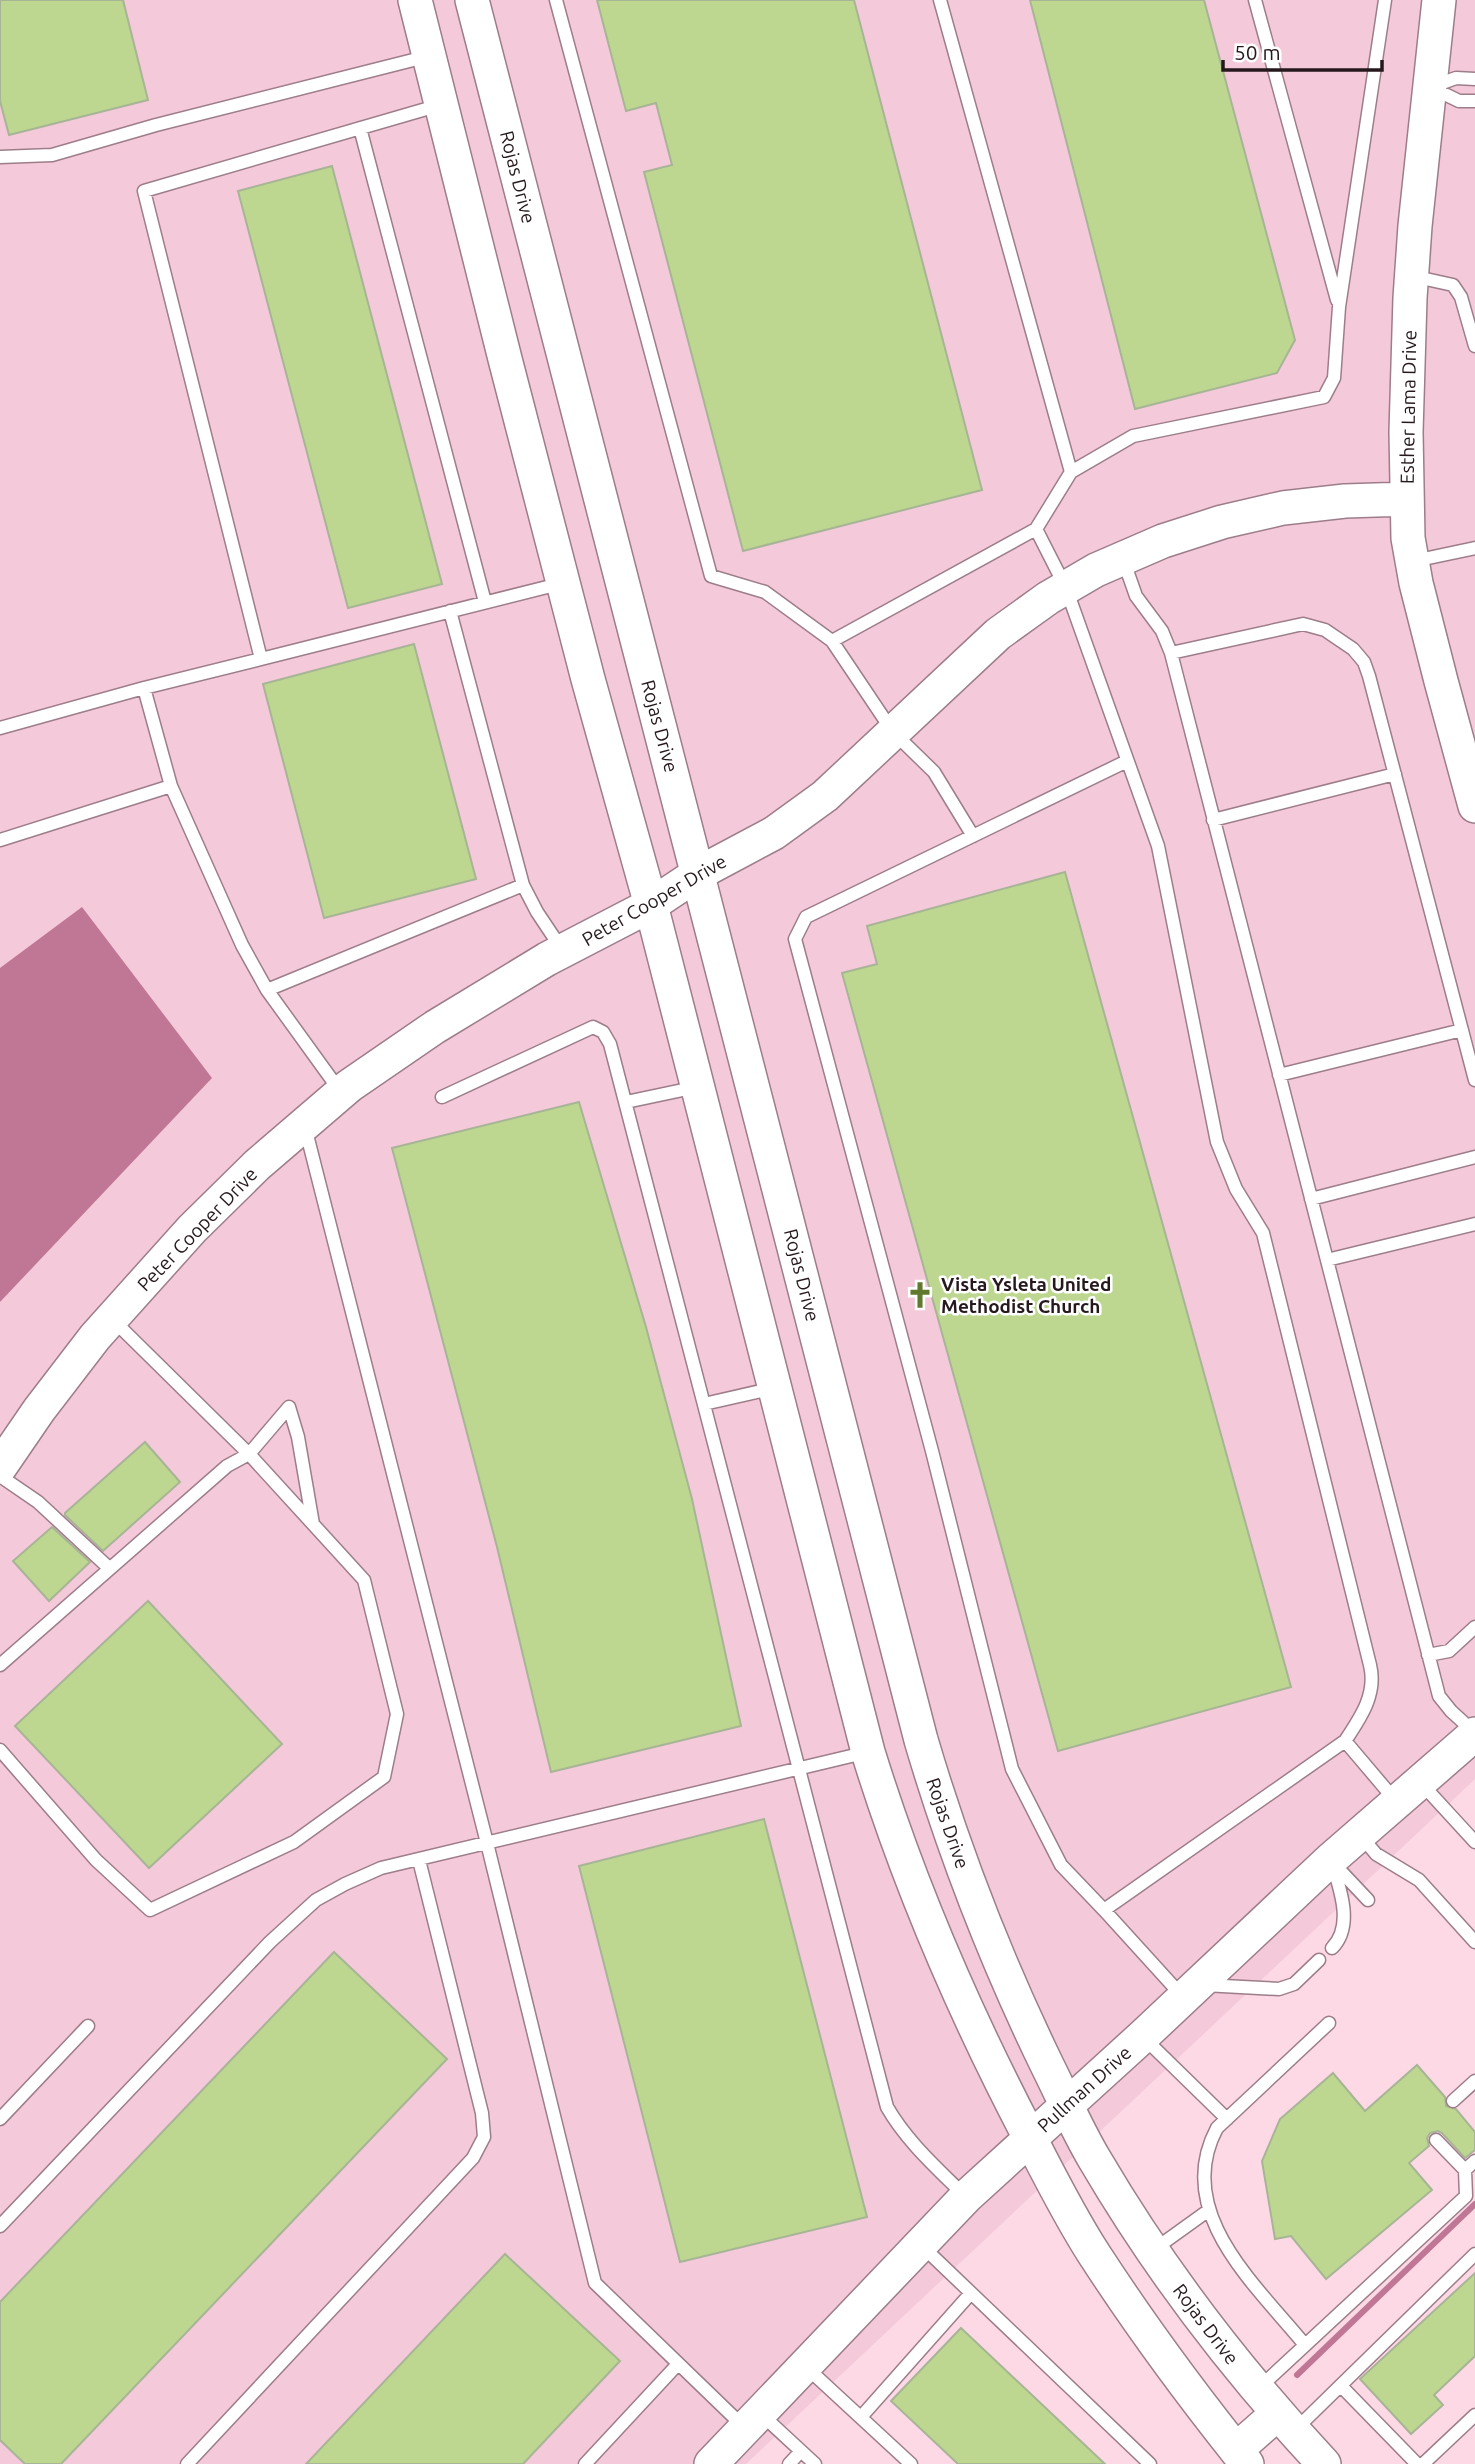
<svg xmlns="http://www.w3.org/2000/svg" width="1475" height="2464" font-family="Ubuntu,sans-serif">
<rect width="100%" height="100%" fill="#fdd9e6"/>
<path fill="#f4c9d9" d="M0,0H1475V1779L746,2464H0Z"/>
<path fill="#bf7795" d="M82,907L212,1078L0,1302V968Z"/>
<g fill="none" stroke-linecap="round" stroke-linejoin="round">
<path stroke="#bf7795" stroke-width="6" d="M1297,2375L1475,2204"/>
</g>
<path fill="#bdd790" stroke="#a8b496" stroke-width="2" d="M0,0H123L148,100L9,135L0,101Z
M597,0H854L982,490L743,551L644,172L672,165L656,103L626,111Z
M1030,0H1204L1295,340L1277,373L1135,409Z
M332,166L442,584L348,608L238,191Z
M414,644L476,879L324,918L263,684Z
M1065,872L1291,1687L1058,1751L842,973L877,964L867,926Z
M579,1102L646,1327L692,1499L741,1726L551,1772L497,1547L392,1148Z
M145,1442L180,1482L103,1551L65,1515V1513Z
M52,1527L90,1562L49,1601L13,1561Z
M148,1601L282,1744L149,1868L15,1726Z
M764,1819L867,2217L680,2262L579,1866Z
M334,1952L447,2059L61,2464H25L0,2440V2302Z
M1417,2065L1445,2097L1446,2106L1456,2109L1475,2132V2150L1465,2158L1442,2133L1438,2131L1430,2133L1427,2138L1429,2146L1409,2163L1432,2190L1326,2279L1291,2236L1275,2239L1262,2161L1280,2119L1333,2073L1365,2111Z
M505,2254L620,2361L523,2464H306Z
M1475,2273V2356L1434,2395L1443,2405L1411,2434L1360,2379Z
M961,2328L1105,2464H958L891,2401Z"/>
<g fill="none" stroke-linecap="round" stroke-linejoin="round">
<defs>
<path id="lane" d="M556,0L711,576L765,592L832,641L893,732L934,772L973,836
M940,0L1071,472
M1255,0L1337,300
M1430,87L1459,101H1475
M1431,87L1456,78L1475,79
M440,105L144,191L261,659L563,583
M360,128L485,602
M0,157L52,155L156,125L429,56
M1412,276L1453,285L1461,297L1475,346
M1036,529L1071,472L1133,436L1324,397L1334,378L1339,307L1385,0
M1123,559L1136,596L1162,631L1171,653L1439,1696L1451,1711L1475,1733
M1414,561L1475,548
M450,611L523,885L537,912L563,951
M832,641L1036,529L1066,588L1158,846L1217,1142L1236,1189L1263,1233L1370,1665C1377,1694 1361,1717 1345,1741
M1171,653L1303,624L1325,630L1353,649L1364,662L1369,676L1475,1080
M144,688L261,659
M0,728L144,688L171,786L242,945L267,990
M1213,820L1395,774
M0,840L171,786
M1279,1075L1462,1030
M340,1091L267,990L523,885
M442,1097L593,1027L603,1032L610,1044L887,2107C907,2142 938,2169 966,2197
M626,1102L697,1087
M305,1127L487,1843L595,2283L744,2427
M1311,1199L1475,1157
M1327,1260L1475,1224
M112,1319L249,1454L289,1407L298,1437L313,1524
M704,1404L774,1388
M0,1476L38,1502L109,1568
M1428,1655L1449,1651L1475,1627
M0,1665L227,1466L249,1454L364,1580L397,1714L384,1777L294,1842L150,1910L96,1860L0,1750
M1420,1782L1475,1842
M1360,1835L1376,1854L1419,1880L1475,1942
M1332,1863C1340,1889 1354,1926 1332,1948
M1335,1865L1368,1900
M1104,1910L1061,1865L1012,1769L932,1451L795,939L806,917L1127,761
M1204,1985L1279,1989L1294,1984L1319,1960
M1183,1997L1104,1910L1345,1741L1395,1800
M1143,2037L1227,2119
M1453,2101L1475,2081
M0,2119L88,2026
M1436,2140L1465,2170
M0,2226L270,1942L316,1900L345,1884L381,1868L868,1752
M922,2246L1150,2464
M1152,2251L1209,2210
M1305,2345C1256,2285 1172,2212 1217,2128L1329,2023
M805,2366L911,2464
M1341,2386L1417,2464
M1259,2388L1466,2196L1465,2170L1475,2161
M761,2414L815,2464
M861,2417L971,2293
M1295,2430L1475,2254
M187,2464L473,2158L484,2137L482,2113L419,1860
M585,2464L678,2364
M789,2464L801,2451
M1423,2464L1475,2415"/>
<path id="secondary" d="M415,0L505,359L588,679L651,905L868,1752C909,1885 965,2014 1030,2138C1050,2177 1070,2217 1094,2254C1140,2325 1194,2398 1247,2464
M472,0L921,1740C954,1852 996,1960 1047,2065C1063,2097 1077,2130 1095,2160C1159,2269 1237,2371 1324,2464
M1439,0L1415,226L1410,298L1406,432L1408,538L1416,583L1441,681L1475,806
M0,1467L39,1410L95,1337L192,1229L257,1165L349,1086L435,1027L547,959L651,905L699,873L774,833L825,796L998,634L1048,598L1096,570L1163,541L1222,522L1283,508L1345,501L1407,499
M1236,2450L1278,2413
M711,2464L966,2197L1143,2036L1330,1860L1475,1734"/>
</defs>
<use href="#lane" stroke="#9d7d8a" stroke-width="15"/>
<use href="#secondary" stroke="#9d7d8a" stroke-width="36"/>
<use href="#lane" stroke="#fff" stroke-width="12"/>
<use href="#secondary" stroke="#fff" stroke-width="33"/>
</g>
<defs>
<symbol id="church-bare" viewBox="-9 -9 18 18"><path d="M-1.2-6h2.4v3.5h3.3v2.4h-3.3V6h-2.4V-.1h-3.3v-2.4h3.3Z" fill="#60792c" stroke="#fff" stroke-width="2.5" paint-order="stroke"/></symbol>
</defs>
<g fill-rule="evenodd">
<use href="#church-bare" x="901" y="1276" width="38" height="38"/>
</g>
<g text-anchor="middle" stroke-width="5" stroke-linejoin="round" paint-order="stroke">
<g font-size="19" fill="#26191e" stroke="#fff">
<text transform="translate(518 177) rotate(76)" y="7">Rojas Drive</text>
<text transform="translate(1408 407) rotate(-89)" y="7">Esther Lama Drive</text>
<text transform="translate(660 726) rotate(75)" y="7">Rojas Drive</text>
<text transform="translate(654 900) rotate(-30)" y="7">Peter Cooper Drive</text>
<text transform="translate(197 1229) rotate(-46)" y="7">Peter Cooper Drive</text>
<text transform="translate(802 1275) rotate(76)" y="7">Rojas Drive</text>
<text transform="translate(948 1823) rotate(71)" y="7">Rojas Drive</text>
<text transform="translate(1084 2089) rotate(-42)" y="7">Pullman Drive</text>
<text transform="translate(1206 2324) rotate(53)" y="7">Rojas Drive</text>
</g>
<g font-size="19" font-weight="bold" fill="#26191e" stroke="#fff" text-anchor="start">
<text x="941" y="1291">Vista Ysleta United<tspan x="941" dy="22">Methodist Church</tspan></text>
</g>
</g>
<path d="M1223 60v10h159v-10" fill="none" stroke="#26191e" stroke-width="3.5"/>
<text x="1234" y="60" font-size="21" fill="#26191e" stroke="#ffffff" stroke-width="5" paint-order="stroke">50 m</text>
</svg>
